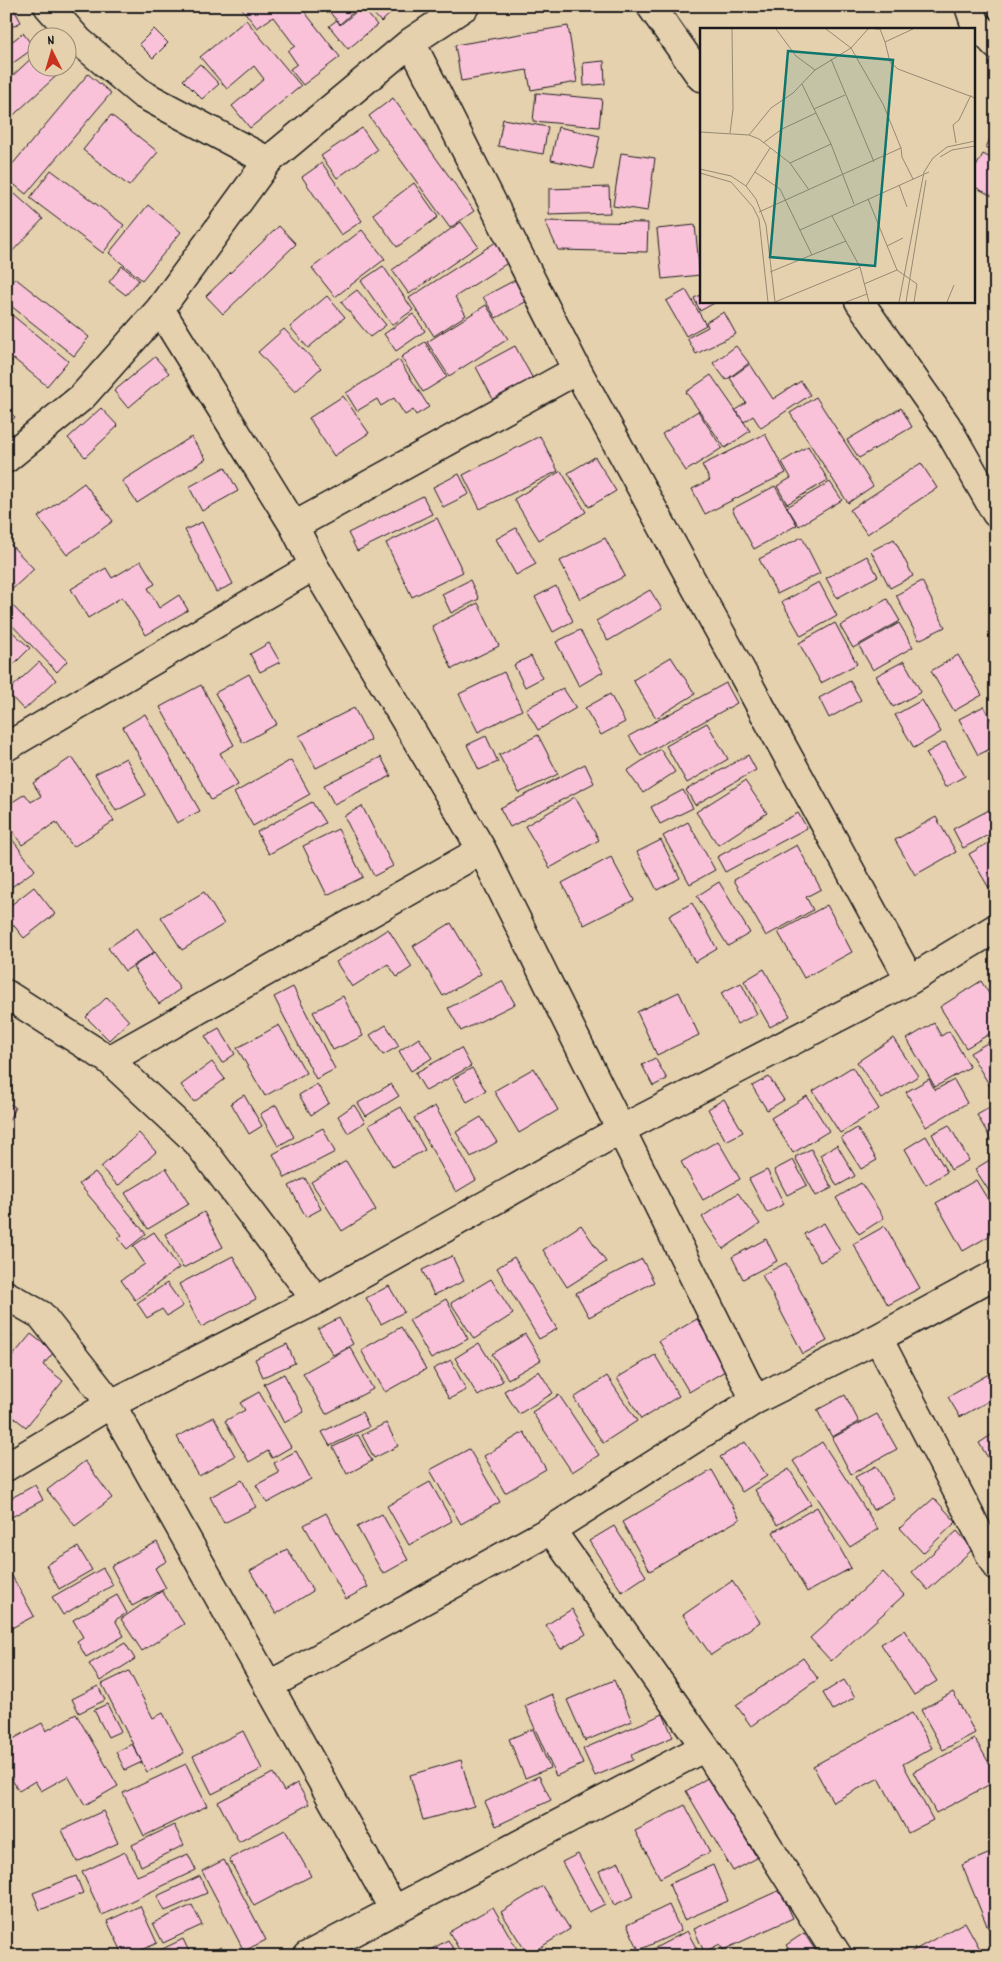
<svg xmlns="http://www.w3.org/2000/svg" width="1002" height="1962" font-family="Dekko,sans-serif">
<rect width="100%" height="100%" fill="#e6d1af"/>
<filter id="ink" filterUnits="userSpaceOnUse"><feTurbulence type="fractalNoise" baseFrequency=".02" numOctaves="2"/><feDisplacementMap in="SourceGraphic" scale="10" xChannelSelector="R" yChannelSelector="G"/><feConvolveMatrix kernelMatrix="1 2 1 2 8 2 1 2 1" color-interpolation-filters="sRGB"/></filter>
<g filter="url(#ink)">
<path fill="#f9c2d9" stroke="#1c1c1c" d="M6,6H12L21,22L6,30Z
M240,6H300L340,57L303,85L290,69L297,64L288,51L295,46L273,17L257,28Z
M324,6H360L340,24Z
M367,6H399L381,22Z
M362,7L377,25L348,49L329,26L337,20L340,25Z
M246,20L301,86L250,128L232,106L264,79L254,66L227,89L200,57Z
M568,26L577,82L531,90L527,70L461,81L455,45Z
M154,29L168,43L153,58L139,44Z
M23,33L34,48L6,68V46Z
M38,52V68H65L6,122V82Z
M604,61L605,84L584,86L583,63Z
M200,64L219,84L202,99L183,80Z
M88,74L111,93L26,194L6,178V172Z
M536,93L602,99L599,127L533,121Z
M393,98L474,211L450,228L369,116Z
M111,115L158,152L129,186L83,150Z
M503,119L548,127L543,154L498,146Z
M558,127L600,136L593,169L551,160Z
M362,128L377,150L337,178L321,156Z
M996,128V152L986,147Z
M621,153L655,158L648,211L613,206Z
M983,154L996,161V188L992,196L973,186V172Z
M322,163L362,221L341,235L302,177Z
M51,170L124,225L103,253L30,198Z
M414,183L438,217L397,247L373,214Z
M6,186L43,219L6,258Z
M609,187L610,213L549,215V189Z
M148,205L181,232L142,280L109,253Z
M545,221L648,223L647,252L558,250Z
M461,222L478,246L409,294L392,270Z
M695,225L700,275L662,279L657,229Z
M279,226L296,244L223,314L206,296Z
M362,230L385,259L335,297L312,268Z
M496,242L509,262L455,297L466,315L434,336L409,298Z
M122,266L139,280L126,295L109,282Z
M383,266L413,310L392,325L361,281Z
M15,278L89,337L74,356L6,302V288Z
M517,279L529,300L496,318L483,297Z
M357,290L386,325L370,337L341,302Z
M686,290L706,325L686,336L666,301Z
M701,295V301L716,302L700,311L694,298Z
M327,296L345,317L308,348L290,327Z
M486,305L508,339L449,376L427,342Z
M6,310L68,361L47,386L14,359L6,366Z
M724,312L736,334L696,354L687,338L708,327L706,322Z
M413,314L425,331L396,351L384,334Z
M284,329L321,368L295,392L258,352Z
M425,342L447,377L423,392L401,357Z
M515,346L533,379L494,401L476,367Z
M736,346L749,363L726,380L713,363Z
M155,357L169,373L128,408L114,391Z
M399,360L429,407L416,415L413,410L405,415L394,398L381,406L377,399L357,411L346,393Z
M750,364L773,399L801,381L810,395L761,428L753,416L744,422L735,410L746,403L730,378Z
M711,375L750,431L725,448L686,392Z
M343,396L369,433L334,456L309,418Z
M816,397L873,486L848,503L790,413Z
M101,408L118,426L85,457L68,438Z
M901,408L912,427L859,458L847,440Z
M6,409L15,417L6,427Z
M698,411L722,448L686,471L662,434Z
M765,434L786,473L705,514L692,489L710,480L702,465Z
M540,436L558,471L480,509L463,475Z
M191,437L206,459L137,503L122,481Z
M808,446L828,480L787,504L777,486L791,478L782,462Z
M595,457L616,491L589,507L568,473Z
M921,463L937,488L867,534L850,510Z
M225,467L238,491L202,511L189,487Z
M561,471L586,512L539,540L514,499Z
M459,474L469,494L443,507L433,487Z
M830,482L842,500L799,526L787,507Z
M84,483L113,521L67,555L38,517Z
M775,486L797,525L754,549L732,509Z
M423,496L432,514L357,551L348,533Z
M437,518L463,572L412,597L386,543Z
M202,522L233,584L216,592L185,530Z
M516,528L536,564L516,575L496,539Z
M802,537L820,573L777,594L759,559Z
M605,538L625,576L580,599L560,561Z
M894,539L913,576L890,588L871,551Z
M6,540L34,569L7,594L6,593Z
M867,556L878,576L837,598L826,578Z
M141,561L155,584L148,588L159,608L179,595L188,610L146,635L122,597L88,618L71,589L106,568L112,578Z
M470,580L479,599L451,613L442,594Z
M922,581L945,627L919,640L896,595Z
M819,582L837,616L801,636L782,602Z
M556,586L573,621L553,632L535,597Z
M650,590L662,609L608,641L596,621Z
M6,599L67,661L57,672L6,619Z
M887,599L900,621L853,648L840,626Z
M478,603L499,646L452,669L432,626Z
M835,623L857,664L821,683L799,643Z
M899,623L913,647L873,670L859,646Z
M6,626L30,648L6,672Z
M580,630L603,672L579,686L556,642Z
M269,643L280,662L260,672L250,654Z
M958,655L982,695L954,711L931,671Z
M531,656L542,678L525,687L514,665Z
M671,657L695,694L656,718L633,680Z
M904,661L921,692L893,707L876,676Z
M39,662L56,680L24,710L7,692Z
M504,672L522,710L478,732L459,694Z
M249,674L277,724L243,743L215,693Z
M850,681L861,700L829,718L819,698Z
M726,683L737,703L641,756L629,736Z
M201,685L234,745L220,753L238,785L211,800L160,707Z
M563,688L576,708L538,730L526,709Z
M610,694L625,722L601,735L585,708Z
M922,700L941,732L914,748L895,715Z
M984,706L996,729V746L978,755L959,719Z
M354,708L371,740L316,768L299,736Z
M145,714L200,811L177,823L123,727Z
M707,723L728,759L687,783L666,746Z
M538,735L558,774L519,793L499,755Z
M486,736L498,762L479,770L467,745Z
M945,742L965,776L945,787L926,753Z
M660,749L675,772L643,793L627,771Z
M748,755L756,770L695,805L686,790Z
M72,757L114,821L73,847L56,822L22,845L6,821V806L25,794L31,802L41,796L33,783Z
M381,757L391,776L334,804L324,785Z
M126,758L146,795L116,811L95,774Z
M291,760L310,794L253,826L234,793Z
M585,764L594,783L510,827L500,808Z
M745,781L767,813L718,845L696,812Z
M683,790L693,808L660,824L651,807Z
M575,797L599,840L550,868L525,826Z
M312,802L325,823L269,854L257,832Z
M362,806L393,866L374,876L344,816Z
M991,809L996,818V831L963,848L953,829Z
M798,813L807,828L725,872L717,857Z
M936,817L956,852L915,875L895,840Z
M688,822L715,870L690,884L663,836Z
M338,829L363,877L327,895L303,846Z
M6,831L35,870L6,891Z
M661,840L680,878L657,890L637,852Z
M992,841L996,848V884L989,888L969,854Z
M797,845L821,889L806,897L813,910L766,936L734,880Z
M611,857L634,900L584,925L562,883Z
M719,882L750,933L728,946L697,896Z
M34,887L55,914L24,938L6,916V909Z
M204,892L224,924L182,950L161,917Z
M692,903L717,949L695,962L669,916Z
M827,905L852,952L804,978L778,932Z
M451,923L481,974L443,996L413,946Z
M137,928L154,952L125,971L108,948Z
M388,929L412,967L397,977L388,964L352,987L336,962Z
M155,952L180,989L159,1004L133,967Z
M764,969L790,1016L770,1027L744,981Z
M502,981L515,1004L461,1031L448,1008Z
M981,981L996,1005V1030L966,1048L940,1007Z
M741,983L757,1014L737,1024L721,993Z
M293,987L335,1069L316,1079L274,997Z
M679,992L699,1035L657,1055L637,1012Z
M343,996L363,1036L333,1050L313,1012Z
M107,997L129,1021L109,1040L86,1017Z
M934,1023L941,1036L949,1031L970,1067L935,1087L907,1039Z
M279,1025L306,1073L265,1096L237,1048Z
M386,1025L399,1046L383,1055L370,1035Z
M219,1028L235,1054L222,1063L205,1036Z
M419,1038L432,1058L411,1071L399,1051Z
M893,1038L918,1076L882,1099L857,1062Z
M996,1038V1090L993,1091L970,1053Z
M461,1048L471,1066L426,1091L415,1073Z
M655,1058L667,1079L653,1086L642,1065Z
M212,1062L225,1079L194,1102L181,1085Z
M852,1067L879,1109L840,1133L813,1091Z
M472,1068L486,1091L467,1102L453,1079Z
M534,1068L558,1110L519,1133L494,1091Z
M769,1077L784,1100L767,1110L752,1086Z
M929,1079L935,1090L954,1080L967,1103L926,1127L906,1092Z
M317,1084L329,1103L311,1115L299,1095Z
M391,1084L399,1096L366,1116L358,1103Z
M244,1095L262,1126L249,1134L231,1103Z
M807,1096L829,1131L793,1153L771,1118Z
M724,1099L743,1132L726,1141L708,1109Z
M6,1102L15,1107L6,1127Z
M996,1104V1148L977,1115Z
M276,1105L294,1137L278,1146L260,1114Z
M354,1105L365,1122L348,1133L338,1116Z
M435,1106L476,1180L456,1192L414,1118Z
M401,1107L425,1150L393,1167L369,1125Z
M481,1117L497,1142L471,1157L456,1132Z
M949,1125L969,1160L951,1170L932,1134Z
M323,1128L335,1152L285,1178L273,1154Z
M857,1128L877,1160L861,1169L841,1138Z
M139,1133L156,1152L118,1186L101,1167Z
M926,1136L947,1172L926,1185L905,1149Z
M718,1141L740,1179L703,1200L681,1162Z
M837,1145L855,1176L837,1186L820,1155Z
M811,1149L832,1188L816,1196L795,1157Z
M996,1156V1202L975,1169Z
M793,1160L807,1185L787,1195L774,1170Z
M346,1161L376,1210L342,1231L311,1182Z
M166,1168L189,1204L148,1229L125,1193Z
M767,1170L784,1204L767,1213L749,1179Z
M95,1172L146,1234L127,1249L118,1238L122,1235L79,1184Z
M305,1178L321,1209L306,1217L289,1186Z
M976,1180L996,1213V1232L963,1251L936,1203Z
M861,1183L884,1218L859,1234L836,1198Z
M738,1193L760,1224L723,1249L702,1217Z
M204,1212L223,1247L183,1268L165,1234Z
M824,1223L840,1251L820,1262L804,1234Z
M581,1225L606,1262L567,1287L543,1250Z
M885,1226L920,1288L888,1305L853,1244Z
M154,1232L179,1268L135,1300L121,1280L145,1264L133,1246Z
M766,1239L777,1261L743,1279L732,1257Z
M233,1256L256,1299L201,1327L179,1284Z
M452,1256L464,1281L434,1295L422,1270Z
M514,1257L557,1329L539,1339L497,1268Z
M642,1259L654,1282L589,1317L576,1293Z
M786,1263L827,1341L803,1354L762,1275Z
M491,1279L513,1314L474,1339L451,1303Z
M167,1283L183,1306L167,1316L162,1309L147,1318L137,1303Z
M389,1286L404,1312L381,1324L366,1298Z
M446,1299L468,1339L431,1359L409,1320Z
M339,1318L353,1344L333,1355L318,1329Z
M697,1319L727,1370L689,1392L659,1341Z
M401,1327L426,1369L385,1392L361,1350Z
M6,1331L13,1336L6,1345Z
M31,1334L54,1352L43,1365L63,1381L26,1427L6,1411V1364Z
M525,1334L541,1360L508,1379L492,1354Z
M479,1343L503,1381L478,1396L455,1358Z
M287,1344L295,1363L263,1377L255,1359Z
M350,1347L373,1389L326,1414L303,1373Z
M655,1355L679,1396L641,1419L617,1378Z
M451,1360L466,1390L449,1399L433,1369Z
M996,1370V1397L960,1417L948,1397Z
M539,1371L553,1393L519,1414L504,1391Z
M284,1374L304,1412L284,1423L264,1384Z
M607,1376L637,1421L603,1443L574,1398Z
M259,1392L291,1447L272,1458L268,1451L249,1462L225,1421L245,1410L240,1403Z
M559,1395L599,1455L572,1472L532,1412Z
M845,1395L859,1422L832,1437L817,1410Z
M362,1412L369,1427L330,1446L322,1432Z
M877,1414L897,1449L851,1474L832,1438Z
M214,1417L235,1456L199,1476L177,1437Z
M386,1423L398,1446L374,1458L362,1435Z
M524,1432L546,1469L505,1493L484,1456Z
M996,1432V1458L990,1461L979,1443Z
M358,1435L372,1461L347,1474L333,1447Z
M745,1442L767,1476L742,1492L720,1457Z
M822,1442L878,1529L850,1547L793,1461Z
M469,1449L500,1502L461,1524L430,1470Z
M296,1451L311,1479L267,1503L256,1485L279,1473L274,1463Z
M85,1461L112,1498L75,1526L47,1490Z
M876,1466L894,1498L873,1510L855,1477Z
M789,1469L811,1504L777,1525L755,1490Z
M712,1470L740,1519L650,1571L622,1522Z
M242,1480L256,1507L224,1523L210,1497Z
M430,1482L452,1521L409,1545L387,1506Z
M35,1485L43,1500L6,1520V1501Z
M934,1498L956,1522L923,1553L900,1528Z
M817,1507L851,1568L807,1592L773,1532Z
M326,1513L368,1587L346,1599L304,1525Z
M382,1514L408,1560L383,1574L357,1527Z
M614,1526L646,1576L622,1592L589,1541Z
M957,1531L973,1549L928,1590L912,1572Z
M157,1542L167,1561L155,1568L166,1588L132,1606L111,1566Z
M78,1547L92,1570L59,1589L46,1565Z
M287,1549L313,1591L276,1614L250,1571Z
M103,1568L113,1585L63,1615L52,1597Z
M883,1572L904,1595L831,1661L810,1638Z
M12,1576L34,1616L6,1631V1579Z
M732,1581L760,1622L711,1655L683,1615Z
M162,1591L184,1624L142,1651L121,1619Z
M117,1595L127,1613L115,1620L124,1636L86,1657L77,1641L83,1637L73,1620Z
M572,1609L586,1634L561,1649L546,1625Z
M904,1630L937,1681L914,1695L881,1644Z
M125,1643L135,1659L100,1681L89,1664Z
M803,1658L818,1679L751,1726L736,1705Z
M129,1671L153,1718L163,1713L184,1753L147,1772L102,1684Z
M614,1680L632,1721L585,1741L567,1700Z
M844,1680L855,1697L833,1710L823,1693Z
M98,1686L105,1700L79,1713L72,1699Z
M953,1692L975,1733L943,1750L921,1710Z
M552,1694L583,1764L556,1776L525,1706Z
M107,1704L121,1731L108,1737L94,1710Z
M912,1713L932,1748L903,1764L933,1820L908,1833L879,1778L833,1802L813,1766Z
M76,1714L118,1786L85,1805L68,1776L41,1791L35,1781L19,1791L6,1770V1743L42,1723L46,1731Z
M663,1714L673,1737L631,1755L633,1760L595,1776L583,1749Z
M533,1729L550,1768L525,1778L509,1739Z
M243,1731L262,1769L212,1794L193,1756Z
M975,1739L996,1775V1781L936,1813L913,1772Z
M132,1744L142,1762L125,1770L116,1752Z
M461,1760L474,1806L423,1820L410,1775Z
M186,1764L207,1806L144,1836L123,1793Z
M273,1773L284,1791L297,1783L309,1804L239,1842L218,1802Z
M539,1776L551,1800L496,1826L485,1802Z
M709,1777L757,1858L733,1871L686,1791Z
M685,1805L710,1852L660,1878L635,1831Z
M103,1811L118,1843L77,1862L62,1830Z
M174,1825L184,1845L141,1866L132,1845Z
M285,1830L311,1876L254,1906L229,1859Z
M995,1851L996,1925L988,1928L962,1865Z
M125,1852L137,1876L188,1854L196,1870L102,1915L82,1872Z
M578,1854L605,1904L589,1912L562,1862Z
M224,1860L266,1940L244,1951L202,1871Z
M619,1862L634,1896L614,1905L599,1871Z
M713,1865L728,1901L684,1920L669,1884Z
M76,1876L83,1893L40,1910L33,1893Z
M200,1876L207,1893L165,1911L157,1896Z
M543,1886L570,1929L528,1955L501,1912Z
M780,1890L793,1918L723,1950L720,1944L704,1952L694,1929Z
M192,1905L202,1925L163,1943L153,1923Z
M669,1905L681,1931L639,1950L627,1925Z
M140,1906L157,1943L129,1956H124L107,1921Z
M493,1907L517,1949L505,1956H463L449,1932Z
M965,1922L984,1956H904Z
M996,1928V1941L990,1931Z
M687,1931L700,1955L642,1956V1955Z
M804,1933L819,1956H793L786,1945Z
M183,1939L191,1956H148Z
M448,1940L457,1956H419Z
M221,1947L226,1956H202Z
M521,1950L524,1956H511Z"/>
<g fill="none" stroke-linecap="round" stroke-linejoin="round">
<defs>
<path id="minor" d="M48,6L79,41L142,94L268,161
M651,6L701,77
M969,6L974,21L996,45
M411,42L577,370L910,980
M859,301L946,425L996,513
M160,309L294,526L314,566L482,850L755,1400
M6,459L82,397L160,309L268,161L411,42L465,6
M294,526L577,370
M6,747L314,566
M6,994L109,1060L197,1142L316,1300
M109,1060L482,850
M6,1295L41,1315L111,1404L394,1910
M878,1338L996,1566
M6,1467L111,1404L316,1300L620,1130L910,980L996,928
M551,1530L705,1747L838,1956
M268,1686L551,1530L755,1400L878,1338L996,1274
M307,1956L705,1747"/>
</defs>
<use href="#minor" stroke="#1c1c1c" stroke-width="31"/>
<use href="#minor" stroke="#e6d1af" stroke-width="28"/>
</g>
</g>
<g transform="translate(700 28)">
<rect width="275" height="275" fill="#e6d1af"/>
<path fill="none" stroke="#958974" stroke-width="1" d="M76,1L96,28L115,42M175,1H180L185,14L213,1M185,14L190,34L198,41L275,70M131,31L174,134M102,56L131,116L154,176M114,81L145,67M0,104L49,107L59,111L90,135L109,162M30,105L33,81L32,1M49,107L71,80L93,65L115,42L151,20L168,1M63,115L82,101L116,85M256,115L253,97L259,92L271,67M201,120L202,129L213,151M240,129L252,122L275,118M90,135L131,116M0,141L31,148L46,158L56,171L66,197L75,274M55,144L80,161L112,227M0,145L31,154L53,179L59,191L68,274M199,157L207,179M46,158L70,120M275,161V184M168,171L197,242L217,256L214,274M59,184L201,120L183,76L151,20L126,1M132,188L160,239L169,274M100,202L229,144M187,218L203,210M70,244L146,213M164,256L197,242M75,274L160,239M146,274L167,266M199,274L224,144L233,130L247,119L275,113M206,274L226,152M247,274L254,257"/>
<path fill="#0f766e" fill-opacity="0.15" stroke="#0f766e" stroke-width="2.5" d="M88,23L193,32L175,238L70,229Z"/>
<rect width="275" height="275" fill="none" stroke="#1c1c1c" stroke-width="2.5"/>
</g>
<rect width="1002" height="1962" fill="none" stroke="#e6d1af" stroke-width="25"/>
<rect x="12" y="12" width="977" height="1937" fill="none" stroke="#1c1c1c" stroke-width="2" filter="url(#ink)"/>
<g transform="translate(52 52) rotate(355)"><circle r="24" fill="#e6d1af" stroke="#958974"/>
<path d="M0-4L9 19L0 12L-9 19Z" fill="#c8321e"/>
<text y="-8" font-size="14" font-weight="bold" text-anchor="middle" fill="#1c1c1c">N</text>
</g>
</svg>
